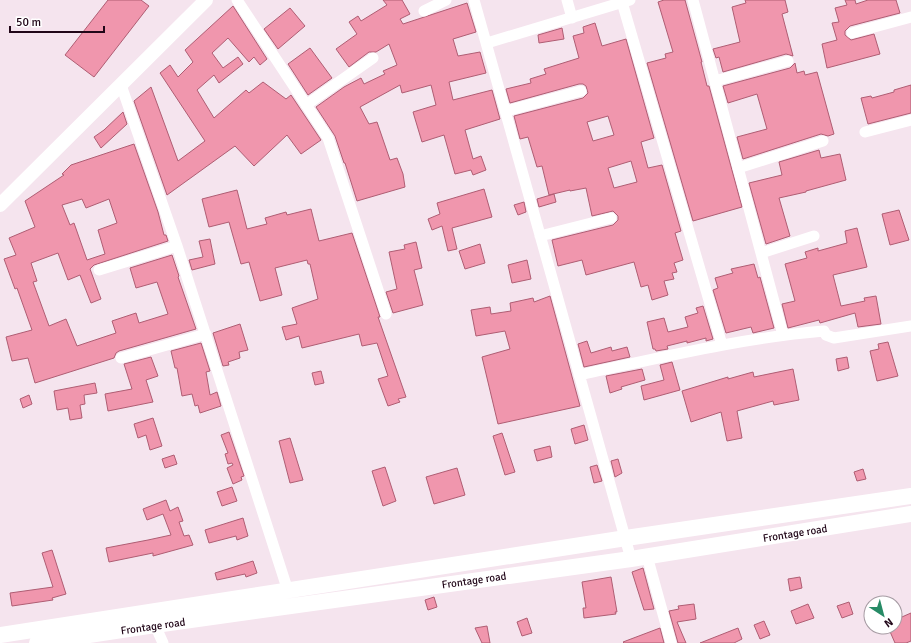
<svg xmlns="http://www.w3.org/2000/svg" width="911" height="643" font-family="Signika,sans-serif">
<rect width="100%" height="100%" fill="#f5e4ee"/>
<path fill="#f096ad" stroke="#af5d73" fill-rule="evenodd" d="M108,0H141L149,6L94,77L65,55Z
M383,0H402L410,14L400,19L403,24L467,3L476,32L453,39L458,56L480,52L486,73L449,82L453,100L492,90L500,119L465,130L473,159L481,156L486,170L473,175L471,170L455,174L444,135L422,142L413,112L436,105L431,85L402,93L400,85L360,107L369,124L377,122L390,160L397,158L403,174L405,187L357,201L345,163H344L335,136L316,107L344,87L361,78L364,84L385,74L383,71L397,65L389,44L376,52H369L349,67L336,49L357,34L349,22L358,16L361,21L387,5Z
M664,0H685L702,62H701L707,86H709L742,207L693,221L647,63L666,58L665,54L673,52L658,2Z
M745,0H785L788,12L782,14L793,56L786,54L723,72L719,57L716,58L713,49L740,42L732,7L746,3Z
M845,0H855L856,4L868,0H896L900,13L850,26L845,31V35L851,40L874,34L880,54L827,68L822,44L837,40L832,23L839,22L835,8L847,5Z
M233,6L267,59L260,65L254,57L249,62L228,38L212,53L223,68L238,57L243,64L219,83L214,75L197,90L214,118L246,90L249,93L263,82L286,99L291,95L321,140L301,154L287,135L254,166L235,146L167,195L134,101L151,87L178,161L205,141L160,73L170,65L178,77L193,62L185,50Z
M290,8L305,26L278,49L264,29Z
M595,23L602,46L626,39L654,138L641,142L648,168L662,165L681,231L675,233L683,260L674,263L677,272L672,273L674,279L664,281L668,295L652,300L648,285L641,287L634,262L586,275L582,260L558,266L552,240L613,225L618,220V216L613,211L592,216L586,188L570,191V190L549,195L542,166L537,167L528,137L520,139L514,116L583,98L588,93L586,86L583,84H579L510,103L506,89L531,83L530,79L546,74L544,69L579,58L573,36L584,33L583,27ZM608,116L614,135L593,141L587,122ZM631,161L637,182L614,188L608,168Z
M562,28L564,39L539,43L538,35Z
M310,48L332,78L308,95L288,64Z
M795,63L797,73L804,71L805,75L817,72L834,134L828,136L821,134L743,159L737,137L767,129L757,94L728,103L723,86L790,68Z
M911,85V113L868,124L861,98L871,96L872,98L894,92V90Z
M123,112L127,124L101,148L94,137L104,130Z
M134,144L158,212L164,235H166L168,241L94,265L90,269L101,299L91,303L80,275L68,280L58,253L31,263L37,281L33,282L49,326L66,319L77,346L116,333L112,321L136,313L139,323L168,314L157,282L136,288L130,268L172,255L179,276L178,277L196,329L119,351L116,353L114,358L35,383L28,358L12,361L6,337L32,330L17,288L15,289L4,259L16,255L9,238L35,227L25,201L64,175L62,174L71,165ZM82,199L86,208L109,199L117,223L98,230L105,254L87,260L74,223L70,225L62,205Z
M819,150L821,158L840,154L846,180L806,191V192L779,198L790,236L766,244L749,183L782,175L779,162Z
M484,189L492,217L452,228L457,249L448,251L442,226L432,230L428,219L440,214L437,203Z
M237,190L247,229L267,224L265,218L286,212L287,215L311,209L319,241L352,233L380,317H378L406,397L398,399L400,402L388,406L378,379L388,376L377,343L362,346L359,334L302,348L299,336L286,340L282,327L297,324L292,308L318,299L310,264H308L307,260L275,268L282,295L260,301L249,262L241,264L229,222L209,227L202,199Z
M554,194L556,202L539,207L537,199Z
M524,202L526,212L518,215L514,205Z
M899,210L909,240L890,245L882,214Z
M857,228L867,267L833,275L841,306L865,301L864,298L876,296L881,324L858,327L855,313L820,323L819,320L788,328L782,304L795,301L785,264L807,258L805,252L818,248V251L847,243L845,231Z
M210,239L215,264L192,270L189,260L203,257L199,241Z
M416,242L422,268L414,270L423,305L393,313L386,292L397,289L389,252L405,249L404,245Z
M480,244L485,263L465,269L459,251Z
M527,260L531,279L512,283L508,265Z
M754,264L758,278L760,277L774,328L753,333L751,327L726,333L713,290L718,288L715,278L733,273L731,269Z
M550,296L580,406L498,424L482,357L510,349L505,331L476,336L471,310L490,307L491,314L511,311L510,303L533,298L534,302Z
M703,306L713,339L706,341V338L687,343V341L667,346L668,349L656,351L655,349H653L647,322L664,318L668,332L688,327L685,317L698,313L696,308Z
M240,324L248,350L239,352L240,358L228,362L229,365L223,366L213,333Z
M587,341L591,353L611,347L612,351L627,347L630,357L584,367L578,344Z
M888,342L898,376L877,381L870,351L879,349L878,344Z
M201,343L210,371L206,372L210,395L217,392L221,406L200,413L198,405L195,406L192,394L182,396L177,368H175L171,351Z
M151,357L158,376L146,380L153,402L108,411L105,394L132,389L124,364Z
M847,357L849,368L838,371L836,359Z
M672,362L680,390L644,400L641,386L664,380L660,365Z
M642,369L645,380L621,387L622,389L610,393L606,376Z
M793,369L799,400L774,405L773,401L737,411L742,438L727,441L721,412L691,422L682,391L728,377V379L753,372L754,377Z
M321,371L324,383L315,385L312,373Z
M95,383L97,393L84,395L85,404L80,405L82,418L70,420L68,408L57,410L54,391Z
M29,395L32,404L23,408L20,399Z
M153,418L162,446L150,450L146,435L138,438L134,424Z
M584,425L588,440L575,444L571,429Z
M229,432L244,476L241,477L242,480L233,484L227,468L233,465L232,463L228,464L225,454L228,453L221,435Z
M502,433L515,472L505,475L493,436Z
M290,438L303,480L290,483L279,441Z
M550,446L552,457L537,461L534,450Z
M174,455L177,464L165,468L162,459Z
M618,459L622,473L615,477L611,461Z
M597,465L602,481L594,483L590,467Z
M385,467L396,501L383,506L372,471Z
M457,468L465,495L434,504L426,477Z
M863,469L866,479L857,481L854,472Z
M232,487L237,501L222,506L217,492Z
M166,500L170,511L178,507L183,521L179,522L184,536L189,535L193,545L153,556V553L109,562L106,548L148,540L171,535L163,514L147,520L143,509Z
M243,518L248,536L237,540L236,536L209,543L205,530Z
M52,550L66,594L52,598L53,600L12,606L10,593L53,587L42,553Z
M253,561L257,573L246,577L245,574L217,580L215,573Z
M643,568L654,609L644,610L632,572Z
M611,577L617,612H615L616,614L584,618L583,608H586L582,582Z
M800,577L802,588L790,591L788,579Z
M434,597L437,607L428,610L425,600Z
M849,602L853,614L842,618L837,606Z
M694,604L696,619L677,622L686,643H678L669,611L679,609L678,606Z
M808,604L814,618L796,624L791,611Z
M911,613V641L906,643H895L888,627H895V620Z
M527,618L532,633L522,636L517,622Z
M764,621L770,635L760,639L754,625Z
M487,626L490,643H482L475,628Z
M660,628L664,643H624L623,642Z
M738,628L742,639L734,643H700Z"/>
<g fill="none" stroke-linecap="round" stroke-linejoin="round">
<path stroke="#fff" stroke-width="11" d="M237,0L328,138L386,314
M474,0L631,559
M567,0L572,18
M693,0L783,335
M622,2L722,345
M424,11L446,0
M852,33L911,17
M487,43L630,0
M715,81L788,61
M121,85L177,246L288,591
M306,105L373,58
M506,111L581,91
M865,132L911,120
M738,168L823,141
M540,236L611,218
M761,253L814,236
M99,270L177,246
M121,358L206,334
M579,375C660,358 741,338 824,331L826,335L834,338L911,326
M647,556L671,643
M155,625L163,643"/>
<path stroke="#fff" stroke-width="14" d="M0,205L206,0"/>
<path stroke="#fff" stroke-width="16" d="M0,635L626,538L911,496
M37,643L155,625L631,559L911,514"/>
</g>
<g text-anchor="middle" stroke-width="3" stroke-linejoin="round" paint-order="stroke">
<g font-size="11" fill="#210618" stroke="#fff">
<text transform="translate(795 533) rotate(-9)" y="4">Frontage road</text>
<text transform="translate(474 580) rotate(-8)" y="4">Frontage road</text>
<text transform="translate(153 626) rotate(-8)" y="4">Frontage road</text>
</g>
</g>
<g transform="translate(883 615) rotate(144)"><circle r="19" fill="#ffffff" stroke="#a69ba3"/>
<path d="M0-3L7 15L0 10L-7 15Z" fill="#278b66"/>
<text y="-6" font-size="11" font-weight="bold" text-anchor="middle" fill="#210618">N</text>
</g>
<path d="M10 26v6h94v-6" fill="none" stroke="#210618" stroke-width="2"/>
<text x="16" y="26" font-size="12" fill="#210618" stroke="#ffffff" stroke-width="3" paint-order="stroke">50 m</text>
</svg>
